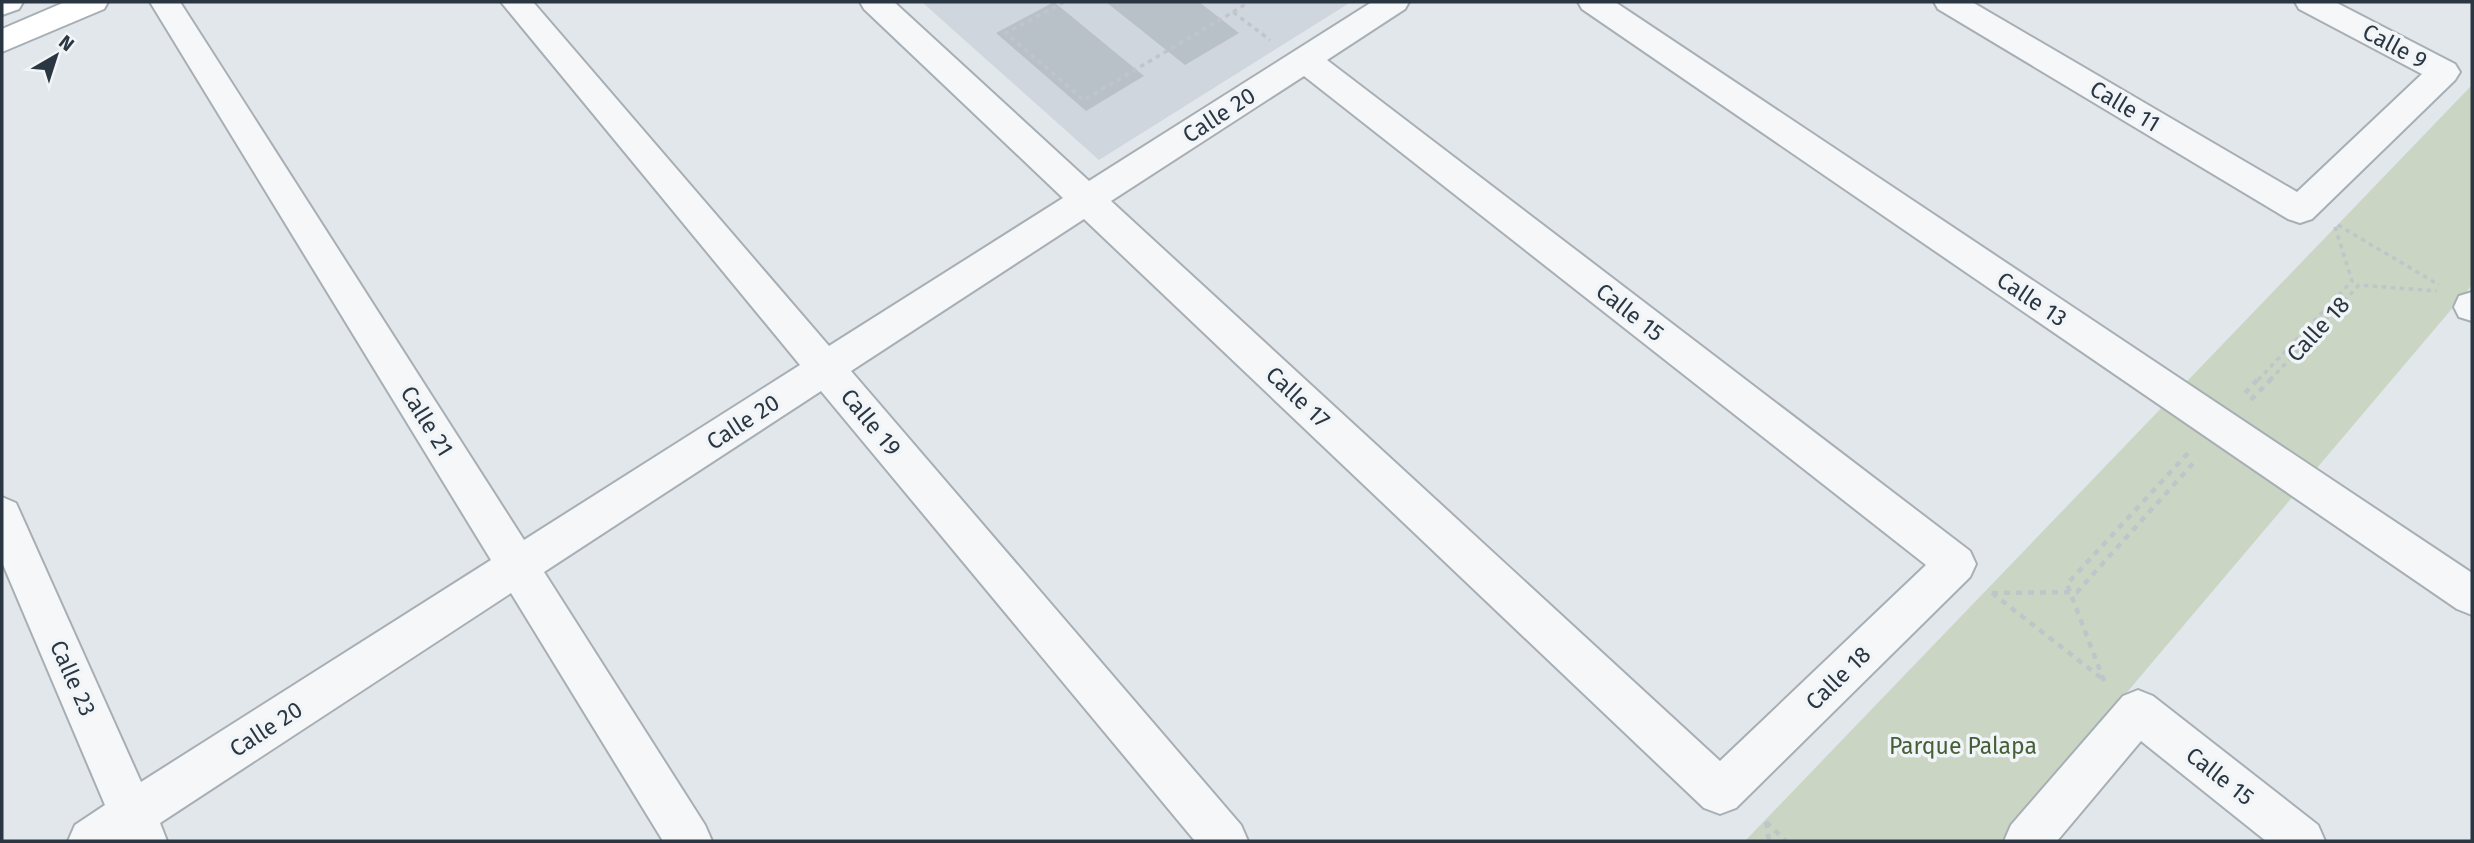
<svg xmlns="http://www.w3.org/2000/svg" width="2474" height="843" font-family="'Fira Sans',sans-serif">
<rect width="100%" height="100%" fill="#e2e7eb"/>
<path fill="#d0d6dd" d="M1351,2L1099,160L923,3L925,2Z"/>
<path fill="#cad5c3" d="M2472,85V285L2001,841H1745Z"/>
<path fill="#b9c1c8" d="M1054,2L1144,76L1086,111L996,33Z
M1106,2H1199L1239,33L1185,65Z"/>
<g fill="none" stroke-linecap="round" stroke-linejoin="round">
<defs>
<path id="street" d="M150,2H180L524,540L800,365L501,2H533L829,346L1063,198L864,9L860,2H894L1089,181L1372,2H1409L1405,9L1327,60L1970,551L1976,564L1970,577L1736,808L1720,814L1704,808L1084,219L851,371L1241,825L1248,841H1195L821,391L544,572L705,825L712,841H663L511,593L160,823L167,841H68L75,825L105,805L2,562V497L16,503L141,782L491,560ZM1304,76L1926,565L1720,761L1111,201Z
M1578,2H1615L2472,573V615L2457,609L1582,9Z
M1934,2H1972L2297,192L2422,74L2299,9L2295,2H2335L2455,64L2460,72L2455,80L2312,219L2300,223L2288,219L1938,9Z
M2472,292V321L2459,317L2454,307L2459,296Z
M2138,690L2153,696L2318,825L2325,841H2266L2141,741L2057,841H2004L2011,825L2123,696Z"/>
<path id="secondary" d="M2,2H23L19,9L2,15Z
M65,2H108L104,9L2,52V29Z"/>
</defs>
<use href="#street" stroke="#a7afb5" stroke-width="4"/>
<use href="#secondary" stroke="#a7afb5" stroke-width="4"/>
<path stroke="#c0c5ca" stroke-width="3.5" stroke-dasharray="4.5 4.5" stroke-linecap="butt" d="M1064,2L1006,33L1084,100L1233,12L1270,40
M1233,12L1249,2
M2338,225L2439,285
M2258,380L2352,281L2335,227
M2270,380L2359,285L2437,291"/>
<path stroke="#c0c5ca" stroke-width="4.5" stroke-dasharray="6 6" stroke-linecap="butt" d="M2245,393L2259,378
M2251,400L2272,378
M1992,593L2077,592L2197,459
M1992,593L2104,680
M2104,681L2067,584L2188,453
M1766,822L1786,841
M1766,822L1769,841"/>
<use href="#street" fill="#f5f7f9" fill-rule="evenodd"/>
<use href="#secondary" fill="#fff" fill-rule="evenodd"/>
</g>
<g text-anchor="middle" stroke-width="7" stroke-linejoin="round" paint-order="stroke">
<g font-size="23" fill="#2a3743" stroke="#f2f5f8">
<text transform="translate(2395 46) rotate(28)" y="8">Calle 9</text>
<text transform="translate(2125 106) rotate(31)" y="8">Calle 11</text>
<text transform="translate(1219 115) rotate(-33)" y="8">Calle 20</text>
<text transform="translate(2032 299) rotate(34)" y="8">Calle 13</text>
<text transform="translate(1630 312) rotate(38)" y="8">Calle 15</text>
<text transform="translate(2318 329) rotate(-47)" y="8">Calle 18</text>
<text transform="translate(1298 397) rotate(43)" y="8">Calle 17</text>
<text transform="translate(427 421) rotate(58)" y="8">Calle 21</text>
<text transform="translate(743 422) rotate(-33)" y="8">Calle 20</text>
<text transform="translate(871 422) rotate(50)" y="8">Calle 19</text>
<text transform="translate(73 678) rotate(66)" y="8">Calle 23</text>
<text transform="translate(1838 678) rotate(-44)" y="8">Calle 18</text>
<text transform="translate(266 729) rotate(-33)" y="8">Calle 20</text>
<text transform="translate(2220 776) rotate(38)" y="8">Calle 15</text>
</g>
<g font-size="23" fill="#455f37" stroke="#f2f5f8">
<text x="1963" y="754">Parque Palapa</text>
</g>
</g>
<rect width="2474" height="843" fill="none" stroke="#2a3743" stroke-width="7"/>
<g transform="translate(56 56) rotate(39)" stroke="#f2f5f8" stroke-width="5" paint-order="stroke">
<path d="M0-5L12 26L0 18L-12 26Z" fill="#2a3743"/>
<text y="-10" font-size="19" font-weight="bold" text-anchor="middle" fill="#2a3743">N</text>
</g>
</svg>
